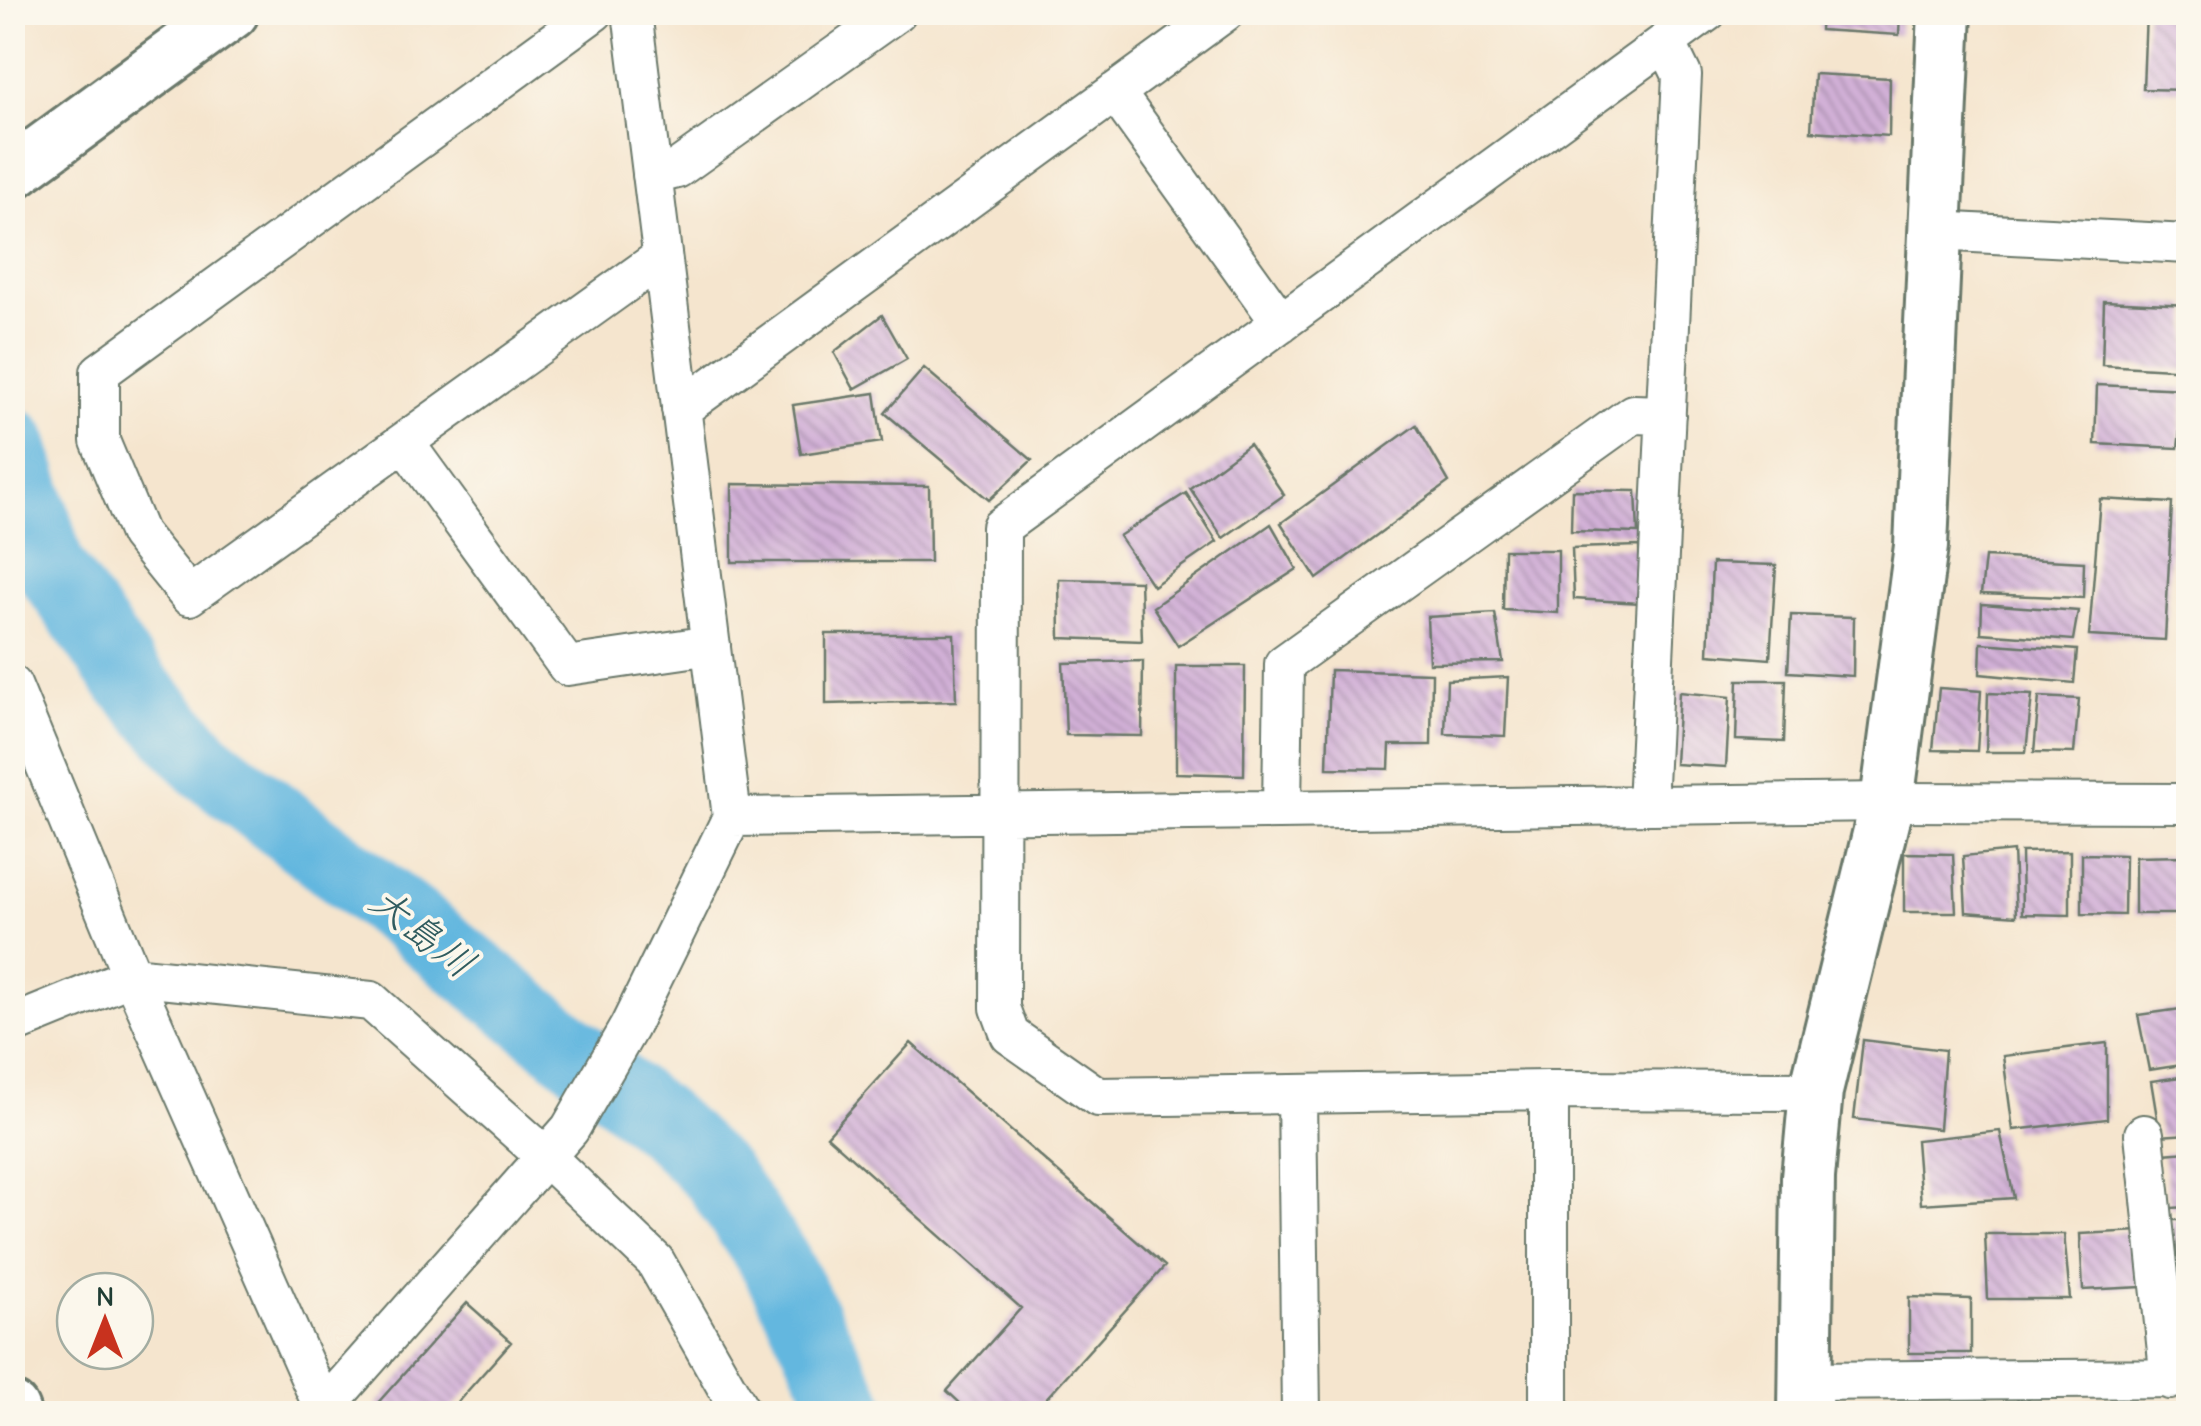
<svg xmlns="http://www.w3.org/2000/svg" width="2201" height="1426" font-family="'Comic Neue','Klee One',sans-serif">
<defs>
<pattern id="building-back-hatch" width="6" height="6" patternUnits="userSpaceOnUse" patternTransform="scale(2.5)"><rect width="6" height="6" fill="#d2b0d7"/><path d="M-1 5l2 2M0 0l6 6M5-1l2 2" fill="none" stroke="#aa90af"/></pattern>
</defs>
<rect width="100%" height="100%" fill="#fbf7ec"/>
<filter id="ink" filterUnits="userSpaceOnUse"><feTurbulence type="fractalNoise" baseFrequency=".01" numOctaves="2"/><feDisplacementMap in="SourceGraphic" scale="20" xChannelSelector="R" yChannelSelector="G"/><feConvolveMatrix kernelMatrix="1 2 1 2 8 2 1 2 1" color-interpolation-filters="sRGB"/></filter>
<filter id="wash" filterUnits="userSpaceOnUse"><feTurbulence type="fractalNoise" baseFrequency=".0048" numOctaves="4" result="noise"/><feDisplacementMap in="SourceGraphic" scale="40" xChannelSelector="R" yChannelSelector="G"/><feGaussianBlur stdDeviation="2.25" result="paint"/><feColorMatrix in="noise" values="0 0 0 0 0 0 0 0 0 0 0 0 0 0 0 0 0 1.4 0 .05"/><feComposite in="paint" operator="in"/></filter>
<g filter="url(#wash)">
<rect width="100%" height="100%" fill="#f5e5ce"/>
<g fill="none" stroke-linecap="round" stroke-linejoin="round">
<path stroke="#63b7df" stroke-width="72" d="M12,443L49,566L125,675L205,764L412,922L670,1130L717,1176L776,1263L853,1414"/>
</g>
<g id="blocks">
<path fill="url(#building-back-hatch)" d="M1821,12H1900L1899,35L1820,30Z
M2146,12H2188V90L2143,89Z
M1814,74L1890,78L1889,136L1811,131Z
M2104,301L2188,305V370L2102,365Z
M882,315L907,359L854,389L834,352Z
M924,368L1032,460L989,500L885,413Z
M2097,385L2185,389L2178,448L2095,444Z
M875,393L882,442L801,454L793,405Z
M1416,425L1449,482L1317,579L1281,523Z
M1249,444L1284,495L1223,538L1190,488Z
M732,484L929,486L930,562H732Z
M1572,490L1636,491L1638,533L1571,531Z
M1186,493L1217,542L1153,586L1119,536Z
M2100,499L2172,503L2165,640L2089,636Z
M1271,524L1297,569L1178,646L1153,607Z
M1639,546L1640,603L1574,599L1572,548Z
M1504,550H1558V613L1503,610Z
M1985,557L2084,562L2083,598L1981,594Z
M1712,563L1776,565L1770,659L1708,654Z
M1059,579L1140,581L1142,641L1060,638Z
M1982,604L2078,611L2073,640L1981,633Z
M1495,613L1503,662L1429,663L1427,617Z
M1791,615L1854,617L1853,676L1788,672Z
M826,634H954L956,701L826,704Z
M1981,643L2077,650L2074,683L1980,674Z
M1143,661L1142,736L1066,735L1063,663Z
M1176,666H1245L1244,775L1176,773Z
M1330,670L1432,673L1431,745H1390L1389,769L1327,768Z
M1508,677L1505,736L1445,734L1447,680Z
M1738,680H1786L1784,742L1736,740Z
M1939,688L1981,691L1977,751L1933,750Z
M1679,692L1730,697L1726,767L1675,764Z
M1988,693L2032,695L2026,752H1986Z
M2039,697L2079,699L2074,753L2034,752Z
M2013,851L2016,916L1966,912L1963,856Z
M2070,851V915L2022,914L2021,852Z
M1904,853L1953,854L1956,912H1904Z
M2082,854L2125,855L2124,915L2082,914Z
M2186,856V914H2135V857Z
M2188,1008V1064L2149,1070L2138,1015Z
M1863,1040L1945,1050L1939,1129L1854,1119Z
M911,1043L1165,1266L1032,1414H949L959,1402L947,1391L1021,1308L827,1136Z
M2107,1043V1119L2013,1130L2003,1056Z
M2188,1076V1134L2160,1136L2151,1081Z
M2000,1131L2014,1198L1921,1204L1916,1140Z
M2188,1152V1207L2171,1208L2163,1154Z
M2171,1220H2188V1266L2175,1268Z
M2140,1231L2142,1287L2083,1290L2080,1234Z
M1985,1234H2064L2070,1299H1988Z
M2188,1276V1354L2181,1355L2171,1278Z
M1909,1297L1971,1299V1353H1909Z
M467,1303L511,1342L447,1414H386L376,1405Z"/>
</g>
</g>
<g filter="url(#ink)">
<use href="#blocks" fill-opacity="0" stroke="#6a786a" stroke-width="2.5"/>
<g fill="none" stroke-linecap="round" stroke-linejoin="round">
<defs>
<path id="street" d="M594,12L100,372V441L139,534L189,596L662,257
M1707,12L1001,527L1000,1008L1010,1035L1098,1097L1549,1090L1816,1091
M1115,92L1281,323
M652,175L677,169L897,12
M1935,231L2188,244
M681,409L1225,12
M404,442L567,666L711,645
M12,685L132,976L326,1414
M1647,805L1682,75L1666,42
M1282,810L1284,664L1633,414L1666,415
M732,817L1887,802L2188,803
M12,1025L132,976L371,1001L545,1156L655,1261L742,1414
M1549,1090V1414
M1297,1094L1301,1414
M2144,1134L2170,1380
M1805,1381L2188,1378
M319,1414L570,1129L629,1027L732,817L632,12"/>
<path id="secondary" d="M12,173L232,12
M12,1409L14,1414
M1805,1414L1808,1177L1816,1091L1887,802L1921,546L1945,12"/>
</defs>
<use href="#street" stroke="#6a786a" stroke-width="42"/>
<use href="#secondary" stroke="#6a786a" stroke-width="58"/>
<use href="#street" stroke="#fff" stroke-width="38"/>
<use href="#secondary" stroke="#fff" stroke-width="52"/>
</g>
</g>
<g text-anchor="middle" stroke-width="8" stroke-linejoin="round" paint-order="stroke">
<g font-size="40" font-style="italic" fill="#305c5f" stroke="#fbf7ec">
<text transform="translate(423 932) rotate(38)" y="14">大島川</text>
</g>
</g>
<rect width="2201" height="1426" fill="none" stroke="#fbf7ec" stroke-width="50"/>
<g transform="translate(105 1321)"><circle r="48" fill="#fbf7ec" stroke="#a3ada2" stroke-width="2.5"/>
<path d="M0-8L18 38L0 25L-18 38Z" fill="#c8321e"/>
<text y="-15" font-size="28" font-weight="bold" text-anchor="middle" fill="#1f3d34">N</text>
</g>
</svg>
